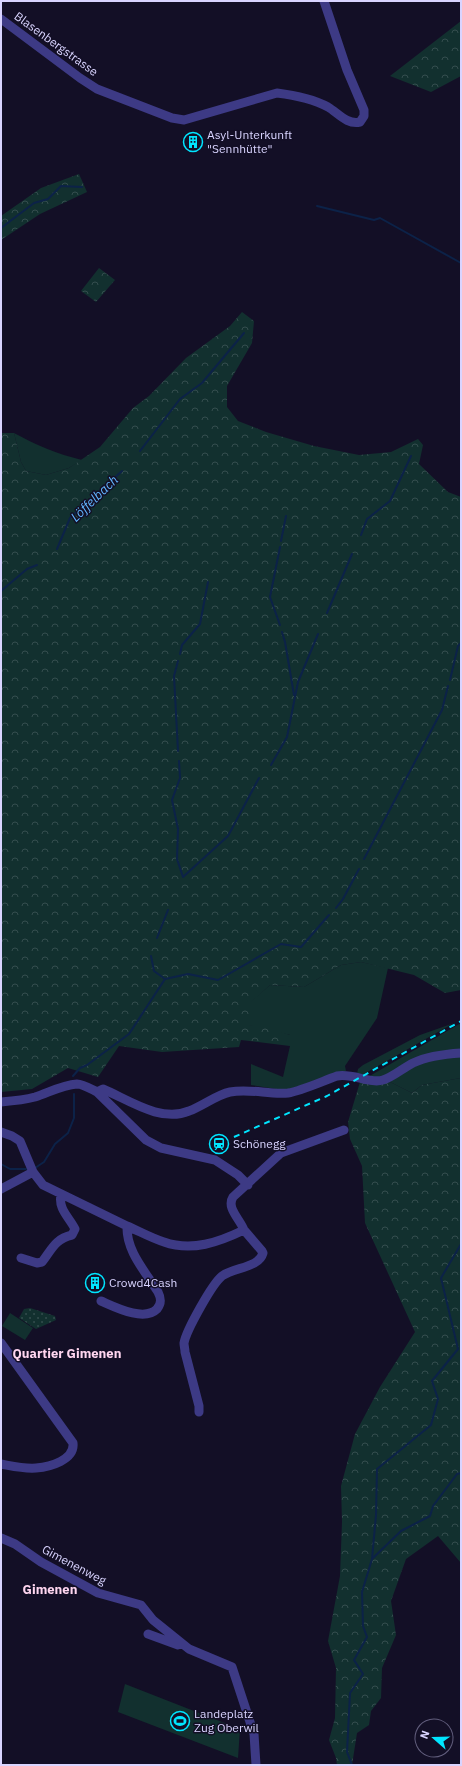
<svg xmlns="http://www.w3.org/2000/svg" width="462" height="1766" font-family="'IBM Plex Sans',sans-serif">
<defs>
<pattern id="forest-crowns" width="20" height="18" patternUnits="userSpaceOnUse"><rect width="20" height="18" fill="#12302f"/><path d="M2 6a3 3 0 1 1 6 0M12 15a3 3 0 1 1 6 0" fill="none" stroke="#344d4e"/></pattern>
<pattern id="park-dots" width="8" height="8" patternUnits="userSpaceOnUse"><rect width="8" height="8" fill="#12302f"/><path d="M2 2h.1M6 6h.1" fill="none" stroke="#344d4e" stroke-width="1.8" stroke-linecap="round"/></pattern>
</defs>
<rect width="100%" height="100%" fill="#130f26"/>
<path fill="#12302f" d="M14,433C36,445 57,454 82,460L69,468L46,475L26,471L21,462Z
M361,962L388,968L377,1018L345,1066L346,1071L290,1089L282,1090L251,1085V1064L283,1077L290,1046V1035L249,1025V1003L270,985L304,987L341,965Z
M454,1023L362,1075L357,1074L358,1069L363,1065L420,1035Z
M461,1023V1051L382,1077H368Z
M461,1055V1078L422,1085L412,1093L388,1081L425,1061Z
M10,1313L33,1328L25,1340L2,1326Z
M125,1684L240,1729L238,1758L118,1712Z"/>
<path fill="url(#forest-crowns)" d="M461,21V76L431,92L390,76Z
M79,174L87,192L40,214L1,240V216L41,188Z
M99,268L115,280L96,302L81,291Z
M242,312L254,321L252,343L227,386V407L238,421L266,432L314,446L359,455L391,452L418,439L423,445L419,464L448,492L461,497V990L445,993L414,975L361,962L341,965L304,987L270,985L250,1003L249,1025L262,1026L290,1035V1046L241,1040L239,1047L162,1052L119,1046L98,1077L68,1068L32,1089L1,1092V433H14L21,462L26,471L46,475L69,468L100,447L133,408L149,396L186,358L230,326Z
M461,1078V1563L438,1536L406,1559L391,1601L396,1635L382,1668L381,1698L371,1711L369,1725L357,1733L352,1765H337L336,1758L329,1740L335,1718L336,1668L328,1641L340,1576L342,1522L341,1486L355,1434L380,1387L415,1332L365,1223L362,1166L350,1139L348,1122L360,1082L388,1081L412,1093L422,1085Z"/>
<path fill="url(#park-dots)" d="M30,1308L55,1316L56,1320L36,1329L19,1318L24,1309Z"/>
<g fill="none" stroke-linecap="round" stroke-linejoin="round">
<path stroke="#0c2248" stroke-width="2" d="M317,206L374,220L380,218L461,263
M1,228L34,203L48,199L61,186L82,187
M140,451L180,399L202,383L244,333
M361,535L367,519L390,501L411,456
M281,541L286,516
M57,549L70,518L122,471
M1,591L27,569L37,565
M327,613L352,554
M280,625L270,597L280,547
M282,632L285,642L294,695
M180,654L182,645L200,624L208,582
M178,661L174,676L178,751
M450,680L458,646L461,643
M179,761L180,778L172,800L178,829L177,859L183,877L228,836L259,778
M271,765L287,737L298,682L318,634
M364,859L442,710L448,686
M336,908L343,899L359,869
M157,938L168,910
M165,979L188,974L218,980L281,944L301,947L329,915
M73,1076L80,1068L87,1065L129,1034L165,979L154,971L151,956
M1,1164L10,1169H26
M35,1168L44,1162L55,1144L68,1133L74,1118V1094
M373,1558L401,1531L430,1516L433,1506L457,1474L461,1473
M352,1765L347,1752L350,1693L363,1674L354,1660L367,1637L363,1626L362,1592L372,1559L376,1515L377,1469L431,1425L438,1399L432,1381L458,1349L441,1278L461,1244"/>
<path stroke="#3d3a85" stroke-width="9" d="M1,19L80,78L97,89L172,118L184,120L277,93C293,95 313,99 328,107C338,113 347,125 360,122L364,116V110L347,70L324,1
M97,1092L103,1089C129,1100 161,1123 189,1111C203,1106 216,1095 230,1092C250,1088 269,1095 288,1093C301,1091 323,1081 337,1076C353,1073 370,1084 383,1080C393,1077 403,1068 413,1063C428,1056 445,1054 461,1053
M1,1102C13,1101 24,1100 35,1097C48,1093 62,1085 77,1084C83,1084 91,1089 97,1092L146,1140L161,1148L215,1160L238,1175L248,1185
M1,1132L12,1136L20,1141L33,1172L43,1185L127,1226C126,1251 145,1271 158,1292C161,1298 162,1303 157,1309C144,1322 115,1307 101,1301
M1,1189L33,1172
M127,1226C139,1231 151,1238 164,1242C192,1252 219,1242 244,1230C240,1219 226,1208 233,1197L281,1153L344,1130
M21,1258L37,1263L42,1262C52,1249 55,1239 72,1235L75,1229C69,1217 58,1209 61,1195
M1,1343L73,1443C75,1460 50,1467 36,1468C24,1469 12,1466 1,1464
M199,1412V1406L185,1352C185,1349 184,1346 184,1343C186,1331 212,1284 222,1276C234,1267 259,1268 263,1253L262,1251L244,1230
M1,1538L15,1544L41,1562L98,1593L141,1605L153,1620L189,1649L232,1667L254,1734L256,1765
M148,1634L178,1645"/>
<path stroke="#00e5ff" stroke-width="2" stroke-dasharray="6 5" stroke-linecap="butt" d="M234,1137L327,1096L461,1021"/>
</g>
<defs>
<symbol id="building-ring" viewBox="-11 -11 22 22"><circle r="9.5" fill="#130f26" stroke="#00e5ff" stroke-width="1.5"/><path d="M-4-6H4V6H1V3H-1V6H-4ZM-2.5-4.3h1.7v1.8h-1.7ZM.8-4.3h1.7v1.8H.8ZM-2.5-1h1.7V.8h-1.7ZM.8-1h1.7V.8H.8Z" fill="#00e5ff"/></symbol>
<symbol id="station-ring" viewBox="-11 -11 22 22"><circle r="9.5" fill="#130f26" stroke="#00e5ff" stroke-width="1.5"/><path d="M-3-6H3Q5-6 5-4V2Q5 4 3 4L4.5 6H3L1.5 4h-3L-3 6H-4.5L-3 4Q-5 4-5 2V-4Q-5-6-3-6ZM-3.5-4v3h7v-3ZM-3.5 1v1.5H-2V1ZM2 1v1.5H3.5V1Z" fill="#00e5ff"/></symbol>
<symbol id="stadium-ring" viewBox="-11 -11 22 22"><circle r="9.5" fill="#130f26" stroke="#00e5ff" stroke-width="1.5"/><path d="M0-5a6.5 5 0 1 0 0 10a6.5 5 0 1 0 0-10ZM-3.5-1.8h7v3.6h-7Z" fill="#00e5ff"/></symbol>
</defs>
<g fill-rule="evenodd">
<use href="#building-ring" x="182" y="131" width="22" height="22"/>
<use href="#station-ring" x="208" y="1133" width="22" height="22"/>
<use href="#building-ring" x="84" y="1272" width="22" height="22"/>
<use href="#stadium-ring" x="169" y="1710" width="22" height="22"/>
</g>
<g text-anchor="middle" stroke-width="3" stroke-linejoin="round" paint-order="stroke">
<g font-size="12" fill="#d9d4ff" stroke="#130f26">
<text transform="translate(56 44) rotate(36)" y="4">Blasenbergstrasse</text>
<text transform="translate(74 1565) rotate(28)" y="4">Gimenenweg</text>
</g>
<g font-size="12" fill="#d9d4ff" stroke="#130f26" text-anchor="start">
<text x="207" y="139">Asyl-Unterkunft<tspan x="207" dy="14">"Sennhütte"</tspan></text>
<text x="233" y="1148">Schönegg</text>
<text x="109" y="1287">Crowd4Cash</text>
<text x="194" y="1718">Landeplatz<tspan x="194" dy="14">Zug Oberwil</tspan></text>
</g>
<g font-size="13" font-style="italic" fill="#62b6ff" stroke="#130f26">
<text transform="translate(94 498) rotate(-44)" y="5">Löffelbach</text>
</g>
<g font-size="13" font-weight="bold" fill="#ffd6f0" stroke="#130f26">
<text x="67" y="1358">Quartier Gimenen</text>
<text x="50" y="1594">Gimenen</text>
</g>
</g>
<rect width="462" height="1766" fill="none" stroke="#d9d4ff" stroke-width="4"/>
<g transform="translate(434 1738) rotate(290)"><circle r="19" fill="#130f26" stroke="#625e7d"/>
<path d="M0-3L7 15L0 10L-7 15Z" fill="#00e5ff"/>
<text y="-6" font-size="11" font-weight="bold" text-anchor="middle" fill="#d9d4ff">N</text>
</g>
</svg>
